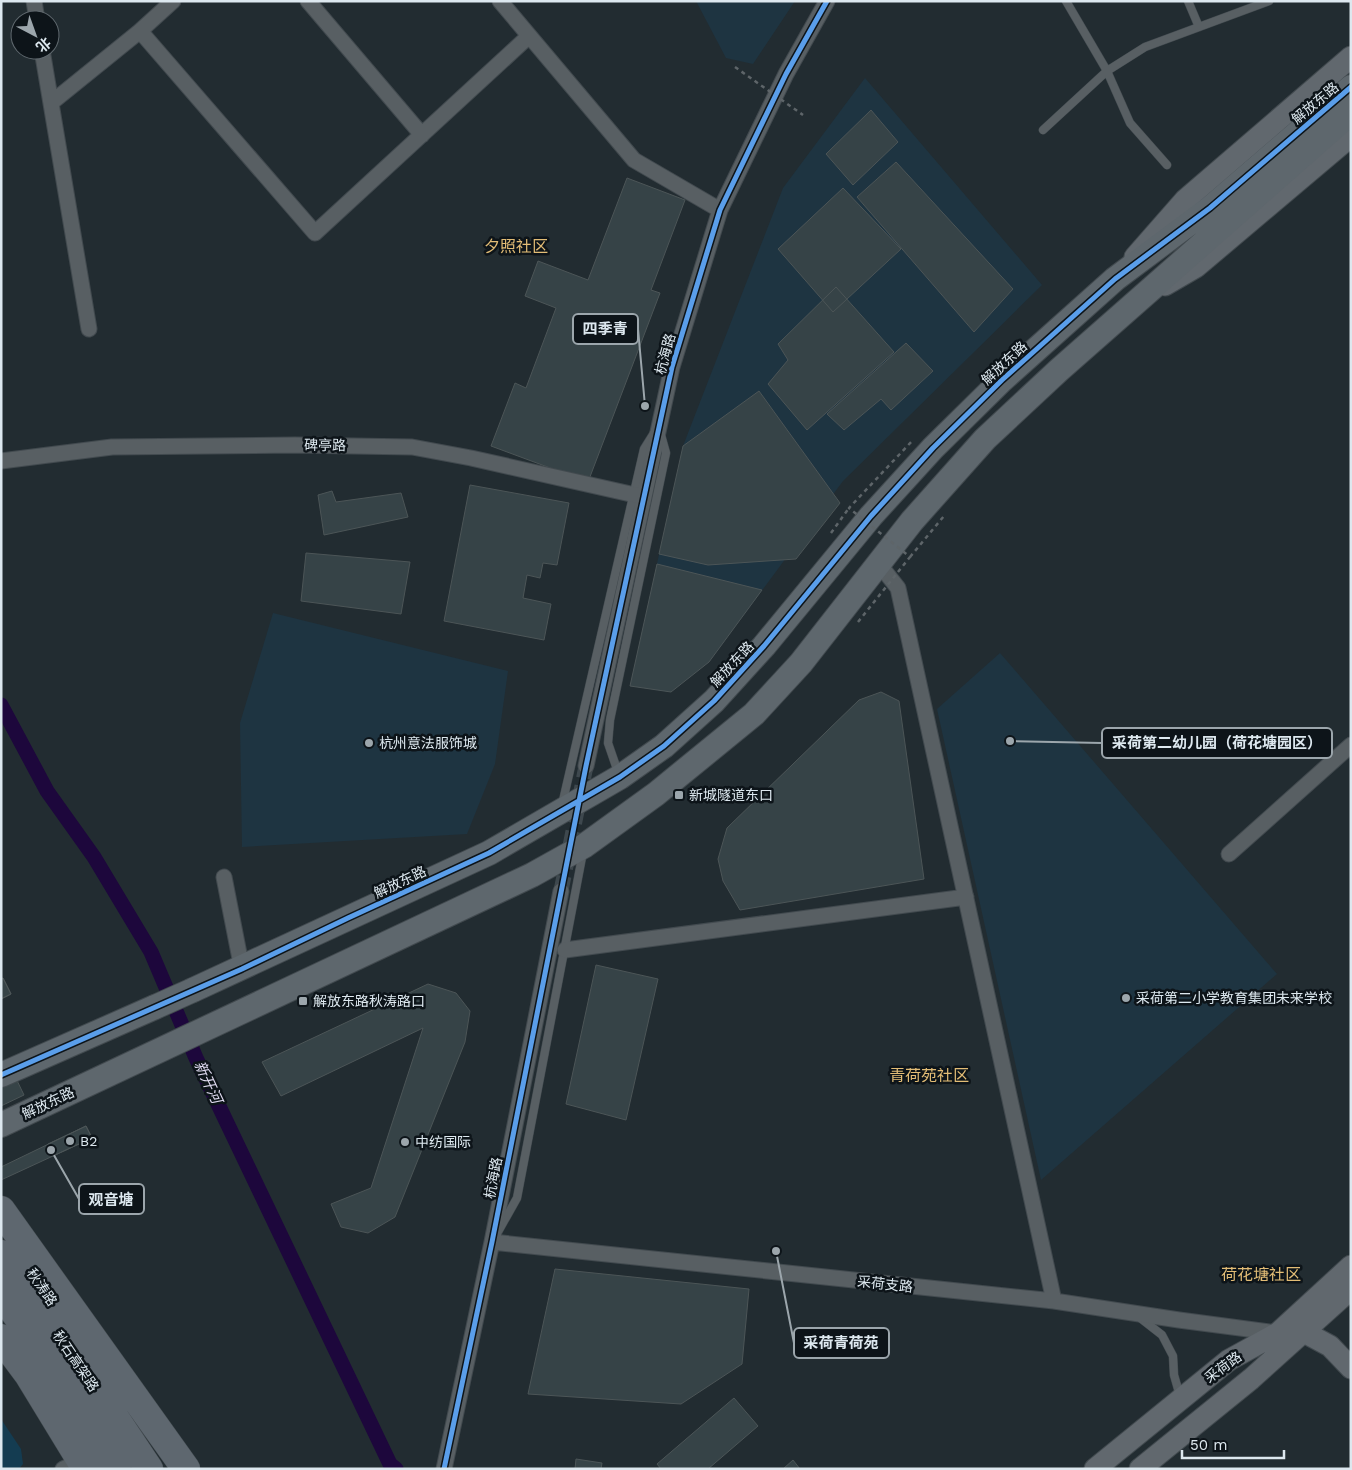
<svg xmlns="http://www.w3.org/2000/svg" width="1352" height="1470" font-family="'Work Sans','Noto Sans SC',sans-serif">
<rect width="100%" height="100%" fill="#222c31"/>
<path fill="#1e3441" d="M696,1H795L753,64L726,58Z
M865,78L1042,285L843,481L709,662L671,692L630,686L683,446L783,188Z
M273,613L508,671L495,764L467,834L242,847L240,723Z
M1000,653L1277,974L1041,1180L937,709Z"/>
<path fill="#143c51" d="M1,1419L21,1449L23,1464L19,1469H1Z"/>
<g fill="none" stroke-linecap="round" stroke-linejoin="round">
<path stroke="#1d073c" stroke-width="15" d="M1,705L47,791L94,857L151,952L196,1058L390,1464L396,1469"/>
</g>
<path fill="#364347" stroke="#4c5557" d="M871,110L898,142L853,185L826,154Z
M896,162L1013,289L974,332L857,197Z
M627,178L685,200L651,290L660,293L588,482L491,446L515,383L526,388L556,308L525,296L538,261L588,280Z
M843,188L901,249L833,312L778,249Z
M836,287L894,352L807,430L768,384L788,360L778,344Z
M906,343L933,371L891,410L881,399L844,430L827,414Z
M759,391L840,503L796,559L708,565L659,554L683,446Z
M470,485L569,503L557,565L543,563L540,578L527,575L523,598L551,604L544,640L444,621Z
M332,491L336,502L401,493L408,517L324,535L318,495Z
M306,553L410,562L401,614L301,601Z
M657,564L762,590L709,662L671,692L630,686Z
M881,692L899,701L924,879L740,910L723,881L718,859L727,828L859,700Z
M596,965L658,979L626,1120L566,1104Z
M3,978L11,994L1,999V979Z
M3,978L11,994L1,999V979Z
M428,984L456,993L470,1011L465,1042L395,1217L368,1233L341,1227L331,1204L371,1188L423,1028L281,1096L262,1062Z
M10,1066L24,1095L1,1106V1070Z
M86,1126L92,1138L1,1180V1167Z
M86,1126L92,1138L53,1156L48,1144Z
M555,1269L749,1289L742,1364L681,1404L528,1394Z
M734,1398L758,1426L708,1469H661L657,1464Z
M576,1459L602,1463L601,1469H575Z
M793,1460L800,1469H783Z"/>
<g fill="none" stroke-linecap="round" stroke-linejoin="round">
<path stroke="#3e484e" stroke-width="15" stroke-dasharray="15 8" stroke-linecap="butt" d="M561,891L586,766"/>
<defs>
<path id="lane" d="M1066,1L1107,71L1130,123L1167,165
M1188,1L1199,27
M1043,130L1107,71L1145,47L1269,1
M619,775L608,743L610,720L666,453L661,435
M562,805L644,449L654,433
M499,1230L517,1198L583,852
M1139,1317L1162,1335L1173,1356L1174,1375L1180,1396"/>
<path id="street" d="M34,1L37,20
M308,1L422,135
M500,1L634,160L720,210
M140,31L315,233L529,36
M42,50L89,329
M51,103L140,31L173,1
M1,461L112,447L295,445L412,447L471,458L644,497
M879,564L898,588L1054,1301
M586,766L672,367L720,210L786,74L827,1
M1229,854L1351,745
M224,877L242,969
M565,950L966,897
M492,1242L1054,1301L1179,1320L1278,1333
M63,1469L76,1463
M444,1469L492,1242L561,891"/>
<path id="secondary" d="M1135,257L1185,200L1351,57
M1165,285L1196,267L1351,136
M1291,1333L1304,1332L1330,1346L1351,1368
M1095,1469L1229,1360L1278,1333L1351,1266
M1140,1469L1251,1379L1351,1289"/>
<path id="primary" d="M193,990L489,853L620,777L664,746L714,701L764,646L871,516L933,448L1002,380L1115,279L1210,208L1351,87
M1,1075L155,1007
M1,1125L532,875L584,846L656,794L754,714L801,663L912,521L985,439L1059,370L1351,113"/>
<path id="highway" d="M1,1210L186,1469
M1,1254L66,1344L149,1469
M1,1293L47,1359L117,1469
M1,1338L28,1374L86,1469"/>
</defs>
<use href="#lane" stroke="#424a4f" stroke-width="9"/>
<use href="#street" stroke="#424a4f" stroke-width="17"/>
<use href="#secondary" stroke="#424a4f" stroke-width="23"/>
<use href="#primary" stroke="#424a4f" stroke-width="26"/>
<use href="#highway" stroke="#424a4f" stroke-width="29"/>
<path stroke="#5e6569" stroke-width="2.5" stroke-dasharray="4 4" stroke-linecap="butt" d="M831,533L849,508
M910,557L944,516"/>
<use href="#lane" stroke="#585f63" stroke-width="8"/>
<use href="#street" stroke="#585f63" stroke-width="15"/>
<use href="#secondary" stroke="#61686e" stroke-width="21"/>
<use href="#primary" stroke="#5e676d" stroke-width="24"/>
<use href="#highway" stroke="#5e676f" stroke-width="28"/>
<defs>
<path id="primary-bridge" d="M155,1007L193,990"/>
</defs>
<use href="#primary-bridge" stroke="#424a4f" stroke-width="26" stroke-linecap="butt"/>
<path stroke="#5e6569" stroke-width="2.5" stroke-dasharray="4 4" stroke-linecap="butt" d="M735,67L803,115
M858,622L910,557L849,508L913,440"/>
<use href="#primary-bridge" stroke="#5e676d" stroke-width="24"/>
<defs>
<path id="cycleway" d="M1,1075L242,969L348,918L489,853L620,777L664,746L714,701L764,646L871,516L933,448L1002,380L1115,279L1210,208L1351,87
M444,1469L492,1242L586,766L672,367L720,210L786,74L827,1"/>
</defs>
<use href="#cycleway" stroke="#0d1419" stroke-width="8"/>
<use href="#cycleway" stroke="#5a9eea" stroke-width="5"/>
</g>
<g fill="#9ca6ac" stroke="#0d1419" stroke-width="2">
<circle cx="369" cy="743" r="5"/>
<rect x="674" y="790" width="10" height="10" rx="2.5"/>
<circle cx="1126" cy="998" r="5"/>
<rect x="298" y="996" width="10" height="10" rx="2.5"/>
<circle cx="70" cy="1141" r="5"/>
<circle cx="405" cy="1142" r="5"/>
</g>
<g text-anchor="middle" stroke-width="5" stroke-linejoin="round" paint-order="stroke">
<g font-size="14" fill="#dde8ef" stroke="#0d1419">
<text transform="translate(1315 103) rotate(-40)" y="5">解放东路</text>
<text transform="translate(665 354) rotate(-75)" y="5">杭海路</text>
<text transform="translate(1004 363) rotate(-43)" y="5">解放东路</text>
<text transform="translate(325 445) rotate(1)" y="5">碑亭路</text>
<text transform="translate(732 664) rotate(-47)" y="5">解放东路</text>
<text transform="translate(400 882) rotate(-25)" y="5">解放东路</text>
<text transform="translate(48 1103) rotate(-25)" y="5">解放东路</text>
<text transform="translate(493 1178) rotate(-79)" y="5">杭海路</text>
<text transform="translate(885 1284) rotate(6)" y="5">采荷支路</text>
<text transform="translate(42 1287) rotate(56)" y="5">秋涛路</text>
<text transform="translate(76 1361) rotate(56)" y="5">秋石高架路</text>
<text transform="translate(1223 1367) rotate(-36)" y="5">采荷路</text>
</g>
<g font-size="14" fill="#dde8ef" stroke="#0d1419" text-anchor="start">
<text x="379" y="748">杭州意法服饰城</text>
<text x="689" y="800">新城隧道东口</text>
<text x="1136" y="1003">采荷第二小学教育集团未来学校</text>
<text x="313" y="1006">解放东路秋涛路口</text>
<text x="80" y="1146">B2</text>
<text x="415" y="1147">中纺国际</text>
</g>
<g font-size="15" font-style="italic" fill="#dfdaf0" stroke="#0d1419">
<text transform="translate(208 1082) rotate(65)" y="5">新开河</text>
</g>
<g font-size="16" fill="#e3bd76" stroke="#0d1419">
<text x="516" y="252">夕照社区</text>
<text x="929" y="1081">青荷苑社区</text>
<text x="1261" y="1280">荷花塘社区</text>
</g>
</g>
<path fill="none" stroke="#9ca6ac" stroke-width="2" d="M645 406L638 329M1010 741L1102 743M51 1150L79 1199M776 1251L794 1343"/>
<g fill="#9ca6ac" stroke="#0d1419" stroke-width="2">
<circle cx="645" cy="406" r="5"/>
<circle cx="1010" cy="741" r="5"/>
<circle cx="51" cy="1150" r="5"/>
<circle cx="776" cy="1251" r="5"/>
</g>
<g fill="#0d1419" stroke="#9ca6ac" stroke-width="2">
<rect x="573" y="314" width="65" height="30" rx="5"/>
<rect x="1102" y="728" width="230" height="30" rx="5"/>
<rect x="79" y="1184" width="65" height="30" rx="5"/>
<rect x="794" y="1328" width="95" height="30" rx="5"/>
</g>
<g font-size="15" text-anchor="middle" font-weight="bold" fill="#dde8ef">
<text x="605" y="334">四季青</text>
<text x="1217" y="748">采荷第二幼儿园（荷花塘园区）</text>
<text x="111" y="1205">观音塘</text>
<text x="841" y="1348">采荷青荷苑</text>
</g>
<rect width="1352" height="1470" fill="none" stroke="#dde8ef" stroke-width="5"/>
<g transform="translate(35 35) rotate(139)"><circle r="24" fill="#0d1419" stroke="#60696f"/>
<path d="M0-4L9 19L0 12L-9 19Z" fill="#9ca6ac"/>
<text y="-8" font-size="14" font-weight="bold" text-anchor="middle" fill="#dde8ef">北</text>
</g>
<path d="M1182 1450v8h102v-8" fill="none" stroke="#dde8ef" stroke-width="2.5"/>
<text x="1190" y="1450" font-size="15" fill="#dde8ef" stroke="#0d1419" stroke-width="4" paint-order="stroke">50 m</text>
</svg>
